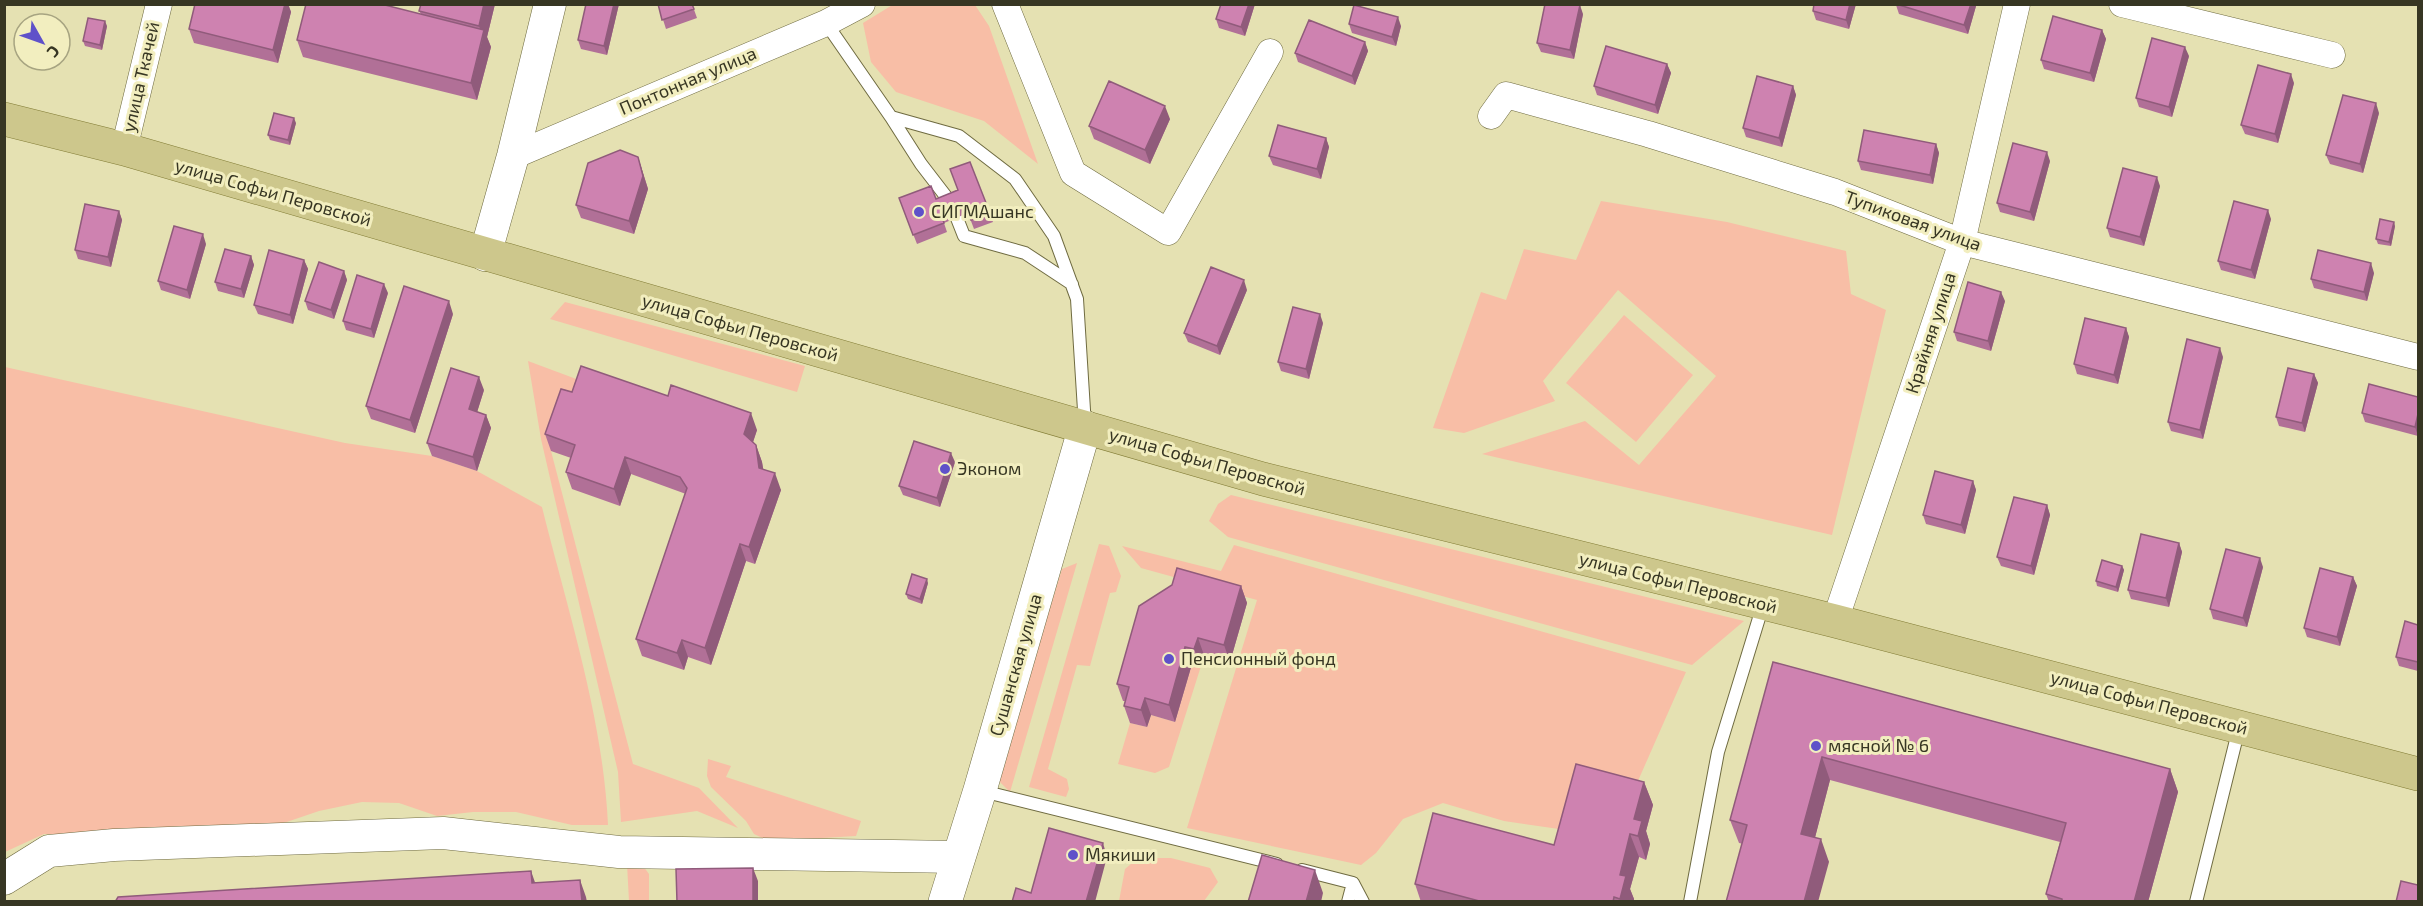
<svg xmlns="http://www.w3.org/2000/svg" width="2423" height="906" font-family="'Exo 2',sans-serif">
<rect width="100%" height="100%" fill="#e5e1b2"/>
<path fill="#f8bea6" d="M894,4L975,5L989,26L1038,164L984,121L896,92L871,62L863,23Z
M1601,201L1727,222L1846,251L1851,294L1886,310L1832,535L1482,454L1585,421L1639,465L1716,376L1618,290L1543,381L1555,401L1464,433L1433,428L1481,292L1506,300L1524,249L1576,260Z
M565,302L805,366L797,392L550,319Z
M1624,315L1693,375L1636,442L1566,383Z
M528,361L587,383L567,406L551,451L633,764L699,788L738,828L697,811L621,822L618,772L541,439Z
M5,367L345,443L432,456L477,471L542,507C568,612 603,717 608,825H572L516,812H473L437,816L399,803L362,802L319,811L269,828L149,835L44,834L5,852Z
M1231,495L1744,621L1692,665L1228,537L1209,521L1218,504Z
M1099,544L1109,546L1121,576L1116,592L1110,593L1090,666L1077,665L1048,769L1067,779L1069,789L1066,797L1029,787Z
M1234,545L1686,672L1630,799L1573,831L1504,821L1443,803L1403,819L1376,853L1361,865L1187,828L1257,600L1141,568L1122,546L1221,571Z
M1077,563L1010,792L997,779L1062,569Z
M1192,664L1201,666L1169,767L1155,773L1118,764L1130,723L1147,727L1151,715L1175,722Z
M708,759L731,766L726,777L861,821L856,836L769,841L754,834L746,821L711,787L707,776Z
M1138,858H1171L1210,868L1218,882L1204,901H1119L1125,869Z
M627,864L643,866L649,874V901H629Z"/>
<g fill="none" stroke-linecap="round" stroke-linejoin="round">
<defs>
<path id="service" d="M826,23L891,117L959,136L1015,179L1054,236L1077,299L1085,426
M891,117L921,164L951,203L964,236L1025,253L1072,284
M982,791L1277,864
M1302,870L1353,883L1363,902
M1348,902L1353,883
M1690,902L1718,752L1763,605
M2196,902L2239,728"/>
<path id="minor" d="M1005,4L1073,173L1168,232L1270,52
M2122,4L2332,55
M1491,116L1506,95L1648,134L1835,192L1962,242L2418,357
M124,149L159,4
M513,156L826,23L862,4
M1835,621L1962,242L2017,4"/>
<path id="tertiary" d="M485,255L513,156L550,4
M4,879L49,851L114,845L443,833L619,852L959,857"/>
<path id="secondary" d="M945,902L980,790L1085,427"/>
<path id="primary" d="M4,119L124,149L1263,479L1835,621L2418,774"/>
</defs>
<use href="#service" stroke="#6f6b41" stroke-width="14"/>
<use href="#minor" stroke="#6f6b41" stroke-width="27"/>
<use href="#tertiary" stroke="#6f6b41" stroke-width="33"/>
<use href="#secondary" stroke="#6f6b41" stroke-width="34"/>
<use href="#primary" stroke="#827c35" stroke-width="34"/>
<use href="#service" stroke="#fff" stroke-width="12"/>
<use href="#minor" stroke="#fff" stroke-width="26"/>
<use href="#tertiary" stroke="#fff" stroke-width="32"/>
<use href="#secondary" stroke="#fff" stroke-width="33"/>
<use href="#primary" stroke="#cdc78c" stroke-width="33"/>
</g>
<path fill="#b17097" d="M195,4H288L291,12L278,63L194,43L189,29Z
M495,4L487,37L491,47L477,100L303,57L297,40L421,14L419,11Z
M586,4H619L607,55L581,49L578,40Z
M658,4H692L697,18L666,29Z
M1221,4H1255L1245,36L1219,28L1216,19Z
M1814,4H1856L1849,29L1816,20L1813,11Z
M1896,5L1976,6L1968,34L1899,14Z
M1583,14L1574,59L1541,52L1537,43Z
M1349,24L1401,26L1396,46L1352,33Z
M107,26L102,50L85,46L83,41Z
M2102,30L2106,39L2094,82L2044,69L2041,60Z
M1365,42L1368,51L1355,85L1298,62L1295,53Z
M2189,56L2172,117L2139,107L2136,98Z
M1667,64L1671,73L1658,114L1597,95L1594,86Z
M2294,83L2278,143L2245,134L2241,125Z
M1793,86L1796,95L1782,147L1746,137L1743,128Z
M2379,113L2363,173L2330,164L2326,155Z
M1170,119L1150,164L1094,139L1089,126Z
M296,123L290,145L270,140L268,135Z
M1326,138L1329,147L1321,179L1273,165L1269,156Z
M1936,144L1939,153L1933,184L1861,170L1858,161Z
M638,157L648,189L634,234L581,218L576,205Z
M2050,161L2034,221L2000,212L1997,203Z
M970,162L993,222L974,229L968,213L944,223L947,232L917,244L899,198L936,199L958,190Z
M2160,186L2144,246L2110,237L2107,228Z
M119,211L122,220L111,267L78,259L75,250Z
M2271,219L2255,279L2221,270L2218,261Z
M2395,226L2391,246L2378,244L2376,239Z
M206,244L190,299L161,290L158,281Z
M251,256L254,265L244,298L218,291L215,282Z
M304,260L308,269L293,324L258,314L254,305Z
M344,271L347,280L334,319L308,310L305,301Z
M2374,273L2367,301L2314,288L2311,279Z
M1247,290L1220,355L1188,342L1184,333Z
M388,293L374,338L346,330L343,321Z
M2005,301L1991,351L1957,341L1954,332Z
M453,314L415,433L371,419L366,406Z
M1323,323L1309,379L1281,371L1278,362Z
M2126,328L2129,337L2118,384L2077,374L2074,364Z
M2223,357L2203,439L2171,431L2168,422Z
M2314,374L2318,383L2305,432L2279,426L2276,417Z
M484,390L477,412L486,415L491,428L477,471L432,456L427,443Z
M572,392L757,430L753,442L756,445L762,462L763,469L781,490L755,564L746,561L711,665L688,657L684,670L642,656L636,639L686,494L631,474L620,506L572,489L566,472L571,458L551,451L545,434Z
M2418,397V436L2365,422L2362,413Z
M955,462L940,507L903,495L899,486Z
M1973,481L1976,490L1965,534L1926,524L1923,515Z
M2047,505L2050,515L2034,575L2001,566L1997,557Z
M2179,543L2182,552L2169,607L2131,599L2128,590Z
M2122,566L2124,570L2118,592L2097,586L2096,581Z
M2263,567L2247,627L2213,619L2210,609Z
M2353,577L2357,586L2340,646L2307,637L2304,628Z
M928,583L922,604L908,599L906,594Z
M1241,586L1247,603L1230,662L1204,655L1201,666L1192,664L1175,722L1151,715L1147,727L1130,723L1124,706L1125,701H1123L1117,684Z
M2418,625V671L2399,666L2396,657Z
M1773,662L2170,769L2178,792L2148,902H2049L2046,894L2060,842L1830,780L1815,837L1829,862L1739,843L1730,820Z
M1644,782L1653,805L1646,831L1650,844L1646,860L1639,857L1630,889L1634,899V902H1421L1415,884L1554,845Z"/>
<path fill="#905b7b" d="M285,4H288L291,12L278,63L273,50Z
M484,4H495L487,37L491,47L477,100L471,83L483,37L479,26Z
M614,4H619L607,55L604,46Z
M1249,4H1255L1245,36L1241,27Z
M1850,4H1856L1849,29L1846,20Z
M1971,4H1976V6L1968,34L1964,25Z
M1580,5L1583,14L1574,59L1570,50Z
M1398,17L1401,26L1396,46L1392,37Z
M105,21L107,26L102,50L100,45Z
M2102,30L2106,39L2094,82L2090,73Z
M1365,42L1368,51L1355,85L1352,76Z
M2185,47L2189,56L2172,117L2169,107Z
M1667,64L1671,73L1658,114L1655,105Z
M2291,74L2294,83L2278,143L2275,134Z
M1793,86L1796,95L1782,147L1779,138Z
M2376,103L2379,113L2363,173L2360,164Z
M1165,106L1170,119L1150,164L1145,150Z
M294,118L296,123L290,145L288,140Z
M1326,138L1329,147L1321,179L1317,169Z
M1936,144L1939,153L1933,184L1930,175Z
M2047,152L2050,161L2034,221L2030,212Z
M638,157L648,189L634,234L629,221Z
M2157,177L2160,186L2144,246L2140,237Z
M2268,210L2271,219L2255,279L2251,270Z
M119,211L122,220L111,267L108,257Z
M2394,222L2395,226L2391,246L2389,242Z
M203,234L206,244L190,299L187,290Z
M251,256L254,265L244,298L241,289Z
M304,260L308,269L293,324L290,315Z
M2371,263L2374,273L2367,301L2364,292Z
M344,271L347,280L334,319L331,310Z
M1244,280L1247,290L1220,355L1217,346Z
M384,284L388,293L374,338L371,329Z
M2001,292L2005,301L1991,351L1988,341Z
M449,301L453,314L415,433L410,420Z
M1320,314L1323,323L1309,379L1306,369Z
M2126,328L2129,337L2118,384L2114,375Z
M2220,348L2223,357L2203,439L2200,430Z
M2314,374L2318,383L2305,432L2302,423Z
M479,377L484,390L474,422L469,409Z
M751,413L757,430L750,451L744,434Z
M2418,414V436L2415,427Z
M486,415L491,428L477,471L473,457Z
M756,445L762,462L766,485L759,468Z
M951,453L955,462L940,507L937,498Z
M625,457L631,474L620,506L614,489Z
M775,473L781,490L755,564L749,547Z
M1973,481L1976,490L1965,534L1961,525Z
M2047,505L2050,515L2034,575L2031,566Z
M2179,543L2182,552L2169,607L2166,598Z
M740,544L746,561L711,665L705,648Z
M2260,558L2263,567L2247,627L2243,618Z
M2122,566L2124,570L2118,592L2116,587Z
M2353,577L2357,586L2340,646L2337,637Z
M927,579L928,583L922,604L920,599Z
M1241,586L1247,603L1230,662L1224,645Z
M1198,638L1204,655L1201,666L1194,649Z
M682,640L688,657L684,670L677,653Z
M1185,647L1192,664L1175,722L1169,705Z
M1145,698L1151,715L1147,727L1141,710Z
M1822,757L1830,780L1810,857L1801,834Z
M2170,769L2178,792L2148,902H2134Z
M1644,782L1653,805L1646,831L1650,844L1646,860L1638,836L1634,819Z
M1630,834L1639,857L1630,889L1634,899V902H1621L1620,899V875Z
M1821,839L1829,862L1818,902H1804Z
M1103,843L1107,857L1095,902H1086Z
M753,868L758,881V902H753Z
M1315,870L1323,893L1321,902H1306Z
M531,871L537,888L532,883Z
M580,880L586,897L587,902H582Z"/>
<path fill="#ce82b0" stroke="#905b7b" stroke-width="1.5" d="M195,4H285L273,50L189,29Z
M306,4H381L484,30L471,83L297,40Z
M421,4H484L479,26L419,11Z
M586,4H614L604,46L578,40Z
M658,4H692L694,9L662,20Z
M1221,4H1249L1241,27L1216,19Z
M1545,4L1580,5L1570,50L1537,43Z
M1814,4H1850L1846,20L1813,11Z
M1896,4H1971L1964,25Z
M1354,5L1398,17L1392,37L1349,24Z
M2053,16L2102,30L2090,73L2041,60Z
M88,18L105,21L100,45L83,41Z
M1309,20L1365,42L1352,76L1295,53Z
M2152,38L2185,47L2169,107L2136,98Z
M1606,46L1667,64L1655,105L1594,86Z
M2258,65L2291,74L2275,134L2241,125Z
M1757,76L1793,86L1779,138L1743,128Z
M1109,81L1165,106L1145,150L1089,126Z
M2343,95L2376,103L2360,164L2326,155Z
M274,113L294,118L288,140L268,135Z
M1278,125L1326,138L1317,169L1269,156Z
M1864,130L1936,144L1930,175L1858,161Z
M2013,143L2047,152L2030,212L1997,203Z
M620,150L638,157L643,176L629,221L576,205L588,163Z
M970,162L990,213L971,220L965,204L941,214L944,223L913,235L899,198L931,186L936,199L958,190L950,169Z
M2123,168L2157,177L2140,237L2107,228Z
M2234,201L2268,210L2251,270L2218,261Z
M85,204L119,211L108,257L75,250Z
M2380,219L2394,222L2389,242L2376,239Z
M174,226L203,234L187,290L158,281Z
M225,249L251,256L241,289L215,282Z
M269,250L304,260L290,315L254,305Z
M2318,250L2371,263L2364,292L2311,279Z
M319,262L344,271L331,310L305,301Z
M1211,267L1244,280L1217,346L1184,333Z
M357,275L384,284L371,329L343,321Z
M1968,282L2001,292L1988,341L1954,332Z
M404,286L449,301L410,420L366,406Z
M1293,307L1320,314L1306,369L1278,362Z
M2085,318L2126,328L2114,375L2074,364Z
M2187,339L2220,348L2200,430L2168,422Z
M581,366L668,396L671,385L751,413L744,434L756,445L759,468L775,473L749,547L740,544L705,648L682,640L677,653L636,639L687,488L680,477L625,457L614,489L566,472L575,445L545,434L561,389L572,392Z
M451,368L479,377L469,409L486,415L473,457L427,443Z
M2288,368L2314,374L2302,423L2276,417Z
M2369,384L2418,397V414L2415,427L2362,413Z
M914,441L951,453L937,498L899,486Z
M1935,471L1973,481L1961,525L1923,515Z
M2014,497L2047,505L2031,566L1997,557Z
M2141,534L2179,543L2166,598L2128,590Z
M2226,549L2260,558L2243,618L2210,609Z
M2102,560L2122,566L2116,587L2096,581Z
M1177,568L1241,586L1224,645L1198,638L1194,649L1185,647L1169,705L1145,698L1141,710L1124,706L1129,687L1117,684L1139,606L1172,585Z
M2320,568L2353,577L2337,637L2304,628Z
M912,574L927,579L920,599L906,594Z
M2405,621L2418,625V662L2396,657Z
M1773,662L2170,769L2134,902H2062V899L2046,894L2066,823L1822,757L1801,834L1821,839L1804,902H1726L1747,825L1730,820Z
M1576,764L1644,782L1634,819L1642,821L1638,836L1630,834L1620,875L1626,876L1620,899L1614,897L1613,902H1483L1415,884L1433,813L1554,845Z
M1049,828L1103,843L1086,902H1012L1016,888L1031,893Z
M1262,855L1315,870L1306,902H1248Z
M753,868V902H677L676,869Z
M531,871L532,883L580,880L582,902H115L118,897Z
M2401,881L2418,885V902H2396Z"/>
<g fill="#5f51c9" stroke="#f2eebf" stroke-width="2">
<circle cx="919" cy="212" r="6"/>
<circle cx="945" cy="469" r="6"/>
<circle cx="1169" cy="659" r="6"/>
<circle cx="1816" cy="746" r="6"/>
<circle cx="1073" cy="855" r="6"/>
</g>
<g text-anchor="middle" stroke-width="6" stroke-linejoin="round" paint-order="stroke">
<g font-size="18" fill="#373623" stroke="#f2eebf">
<text transform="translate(141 77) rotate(-77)" y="6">улица Ткачей</text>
<text transform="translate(688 81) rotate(-23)" y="6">Понтонная улица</text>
<text transform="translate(273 193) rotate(16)" y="6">улица Софьи Перовской</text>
<text transform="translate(1913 221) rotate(20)" y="6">Тупиковая улица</text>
<text transform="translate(740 328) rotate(16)" y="6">улица Софьи Перовской</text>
<text transform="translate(1931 333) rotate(-72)" y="6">Крайняя улица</text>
<text transform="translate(1207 462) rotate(16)" y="6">улица Софьи Перовской</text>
<text transform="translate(1678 583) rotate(14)" y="6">улица Софьи Перовской</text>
<text transform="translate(1016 665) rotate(-74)" y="6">Сушанская улица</text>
<text transform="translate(2149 703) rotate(15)" y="6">улица Софьи Перовской</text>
</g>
<g font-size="18" fill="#373623" stroke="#f2eebf" text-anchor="start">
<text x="931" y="218">СИГМАшанс</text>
<text x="957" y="475">Эконом</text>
<text x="1181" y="665">Пенсионный фонд</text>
<text x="1828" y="752">мясной № 6</text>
<text x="1085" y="861">Мякиши</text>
</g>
</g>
<rect width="2423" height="906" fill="none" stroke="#373623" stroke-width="12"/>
<g transform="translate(42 42) rotate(130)"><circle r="28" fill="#f2eebf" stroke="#a7a481" stroke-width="1.5"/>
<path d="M0-4.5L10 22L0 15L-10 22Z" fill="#5f51c9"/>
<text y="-9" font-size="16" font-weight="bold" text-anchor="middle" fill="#373623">С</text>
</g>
</svg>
